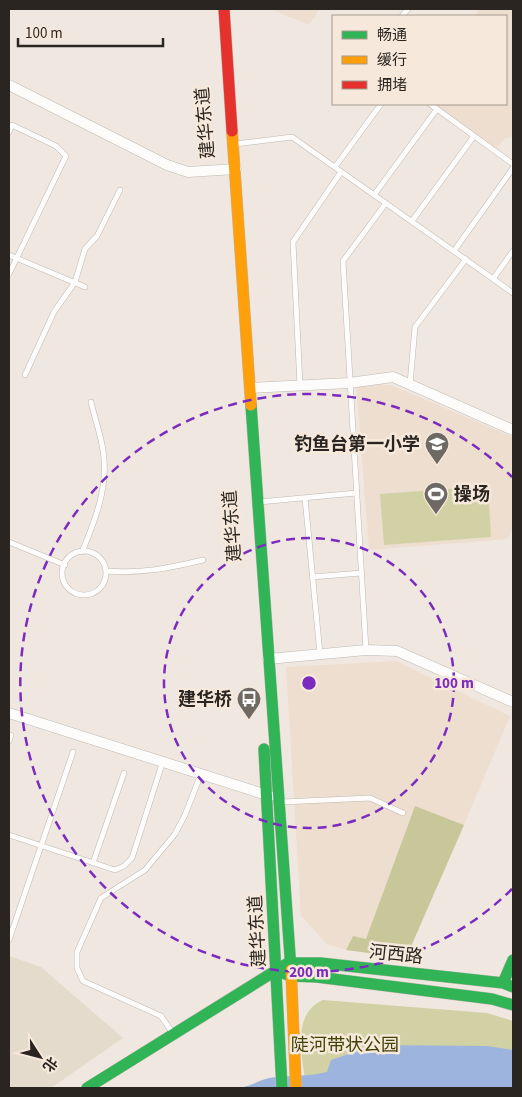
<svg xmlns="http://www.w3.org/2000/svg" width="522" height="1097" font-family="'Source Sans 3','Noto Sans SC',sans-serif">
<rect width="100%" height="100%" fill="#f0e8e0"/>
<path fill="#edded0" d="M270,9H320L309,25Z
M479,9H513V137L505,138L496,149L432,104H506V16H474Z
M356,384L391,385L513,437V526L508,539L369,550Z
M396,661L510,716L464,825L415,806L366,939L353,936L346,950L327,944L301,916L286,667Z"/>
<path fill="#e5dbcd" d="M9,956L41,967L123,1038L51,1088H9Z"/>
<path fill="#d2d1a6" d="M488,486L491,537L384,545L380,494Z
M323,1000L487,1013L513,1021V1088H306C303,1059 290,1014 323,1000Z"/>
<path fill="#c7c799" d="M415,806L464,825L406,958L346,950L353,936L366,939Z"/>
<path fill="#9db5de" d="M375,1045L487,1046L513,1050V1088H239C251,1086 260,1080 269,1078C288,1075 307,1077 327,1072L331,1060Z"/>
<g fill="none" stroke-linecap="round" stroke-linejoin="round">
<defs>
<path id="lane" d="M402,16L408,9
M430,104L513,164
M9,132L12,125L56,146L66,156L9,274
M235,144L292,137L513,293
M335,167L381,104
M374,195L437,109
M412,221L474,136
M454,251L513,168
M9,255L85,287
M493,279L513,251
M25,375L54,312L75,282L85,249L97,236L120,190
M410,384L415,327L466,259
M300,385L293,242L341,172
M305,498L320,654
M259,502L356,493
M9,542L65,565
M62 573a22 22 0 1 1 44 0a22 22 0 1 1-44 0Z
M82,552C94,523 107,491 104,459C103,440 95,420 91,402
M106,571C140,574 170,568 203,560
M312,577L361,573
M366,650L343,261L386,203
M9,741L11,735
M282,802L370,798L403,813
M9,835L115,870L124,866L132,858L163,761
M93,863L124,773
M9,940L73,752
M172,1032L161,1016L83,981L77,968V952L101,898L145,870L175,834L185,815L201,774"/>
<path id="street" d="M9,85L167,165L188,172L236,169
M251,388L349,383L393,377L513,430
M268,659L366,650L397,651L513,702
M9,713L270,796"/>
<path id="fast" d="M251,405L291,970
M264,749L282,1088
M280,972L291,976L317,977L492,999L513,1005
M503,983L513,960
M87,1088L288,963H320L503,983L513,987"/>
<path id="slow" d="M232,131L251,405
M291,970L296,1088"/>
<path id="jam" d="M224,9L232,131"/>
</defs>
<use href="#lane" stroke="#beb8b2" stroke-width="6"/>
<use href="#street" stroke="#beb8b2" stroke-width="11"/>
<use href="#fast" stroke="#beb8b2" stroke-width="12"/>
<use href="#slow" stroke="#beb8b2" stroke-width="12"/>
<use href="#jam" stroke="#beb8b2" stroke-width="12"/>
<use href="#lane" stroke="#fdfcfa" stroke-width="5"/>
<use href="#street" stroke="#fdfcfa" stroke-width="10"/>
<use href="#fast" stroke="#30b455" stroke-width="11"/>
<use href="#slow" stroke="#ff9f0a" stroke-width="11"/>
<use href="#jam" stroke="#e5322d" stroke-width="11"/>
</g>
<g fill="none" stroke="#7b2cbf" stroke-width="2.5" stroke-dasharray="9 6">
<circle cx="309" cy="683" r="145"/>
<path d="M512 889A289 289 0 1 1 512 477"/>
</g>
<defs>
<symbol id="school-pin" viewBox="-11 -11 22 30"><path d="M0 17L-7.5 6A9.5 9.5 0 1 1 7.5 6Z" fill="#6f6963" stroke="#f6e8da"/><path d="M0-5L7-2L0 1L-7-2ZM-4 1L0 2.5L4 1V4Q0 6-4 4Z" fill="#fff"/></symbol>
<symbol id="stadium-pin" viewBox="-11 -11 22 30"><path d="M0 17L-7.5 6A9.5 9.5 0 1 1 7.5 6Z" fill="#6f6963" stroke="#f6e8da"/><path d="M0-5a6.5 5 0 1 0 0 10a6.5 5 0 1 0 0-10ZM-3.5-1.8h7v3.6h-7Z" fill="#fff"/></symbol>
<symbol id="bus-pin" viewBox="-11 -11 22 30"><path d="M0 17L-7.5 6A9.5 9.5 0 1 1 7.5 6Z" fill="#6f6963" stroke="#f6e8da"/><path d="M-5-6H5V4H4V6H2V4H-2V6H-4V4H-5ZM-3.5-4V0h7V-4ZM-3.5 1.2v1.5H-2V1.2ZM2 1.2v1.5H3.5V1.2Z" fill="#fff"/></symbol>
</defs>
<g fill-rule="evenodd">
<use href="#school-pin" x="423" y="430" width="28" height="38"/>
<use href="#stadium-pin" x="422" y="480" width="28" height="38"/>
<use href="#bus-pin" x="235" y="685" width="28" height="38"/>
</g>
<g text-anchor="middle" stroke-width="5" stroke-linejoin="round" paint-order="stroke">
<g font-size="18" fill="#2a2520" stroke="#f6e8da">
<text transform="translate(205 123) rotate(-95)" y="6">建华东道</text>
<text transform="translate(232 526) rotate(-94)" y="6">建华东道</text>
<text transform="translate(257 931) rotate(-93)" y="6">建华东道</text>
<text transform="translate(396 954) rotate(6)" y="6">河西路</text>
</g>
<g font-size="18" font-weight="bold" fill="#2a2520" stroke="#f6e8da" text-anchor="end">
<text x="420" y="450">钓鱼台第一小学</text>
<text x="454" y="500" text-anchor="start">操场</text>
<text x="232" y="705">建华桥</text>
</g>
<g font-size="18" fill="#3f4204" stroke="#f6e8da">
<text x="345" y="1051">陡河带状公园</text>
</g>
</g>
<circle cx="309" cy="683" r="8" fill="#7b2cbf" stroke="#f6e8da" stroke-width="2.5"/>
<g font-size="15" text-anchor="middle" font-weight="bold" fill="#7b2cbf" stroke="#f6e8da" stroke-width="5" stroke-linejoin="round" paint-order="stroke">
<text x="454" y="688">100 m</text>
<text x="309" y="977">200 m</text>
</g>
<rect width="522" height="1097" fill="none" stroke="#2a2520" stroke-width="20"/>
<rect x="332" y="15" width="175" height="90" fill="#f6e8da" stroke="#a49a90"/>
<rect x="342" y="31" width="25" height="8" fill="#30b455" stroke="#a49a90"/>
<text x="377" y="40" font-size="15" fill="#2a2520">畅通</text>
<rect x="342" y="56" width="25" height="8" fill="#ff9f0a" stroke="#a49a90"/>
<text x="377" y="65" font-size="15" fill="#2a2520">缓行</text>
<rect x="342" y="81" width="25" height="8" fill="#e5322d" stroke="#a49a90"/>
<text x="377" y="90" font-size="15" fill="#2a2520">拥堵</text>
<g transform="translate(40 1057) rotate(126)" stroke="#f6e8da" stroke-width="4" paint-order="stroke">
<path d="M0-4L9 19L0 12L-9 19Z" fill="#2a2520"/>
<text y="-8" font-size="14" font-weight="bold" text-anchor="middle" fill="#2a2520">北</text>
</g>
<path d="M18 38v8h145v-8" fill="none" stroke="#2a2520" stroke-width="2.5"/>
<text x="25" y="38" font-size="15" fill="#2a2520" stroke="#f6e8da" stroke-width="4" paint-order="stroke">100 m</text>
</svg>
